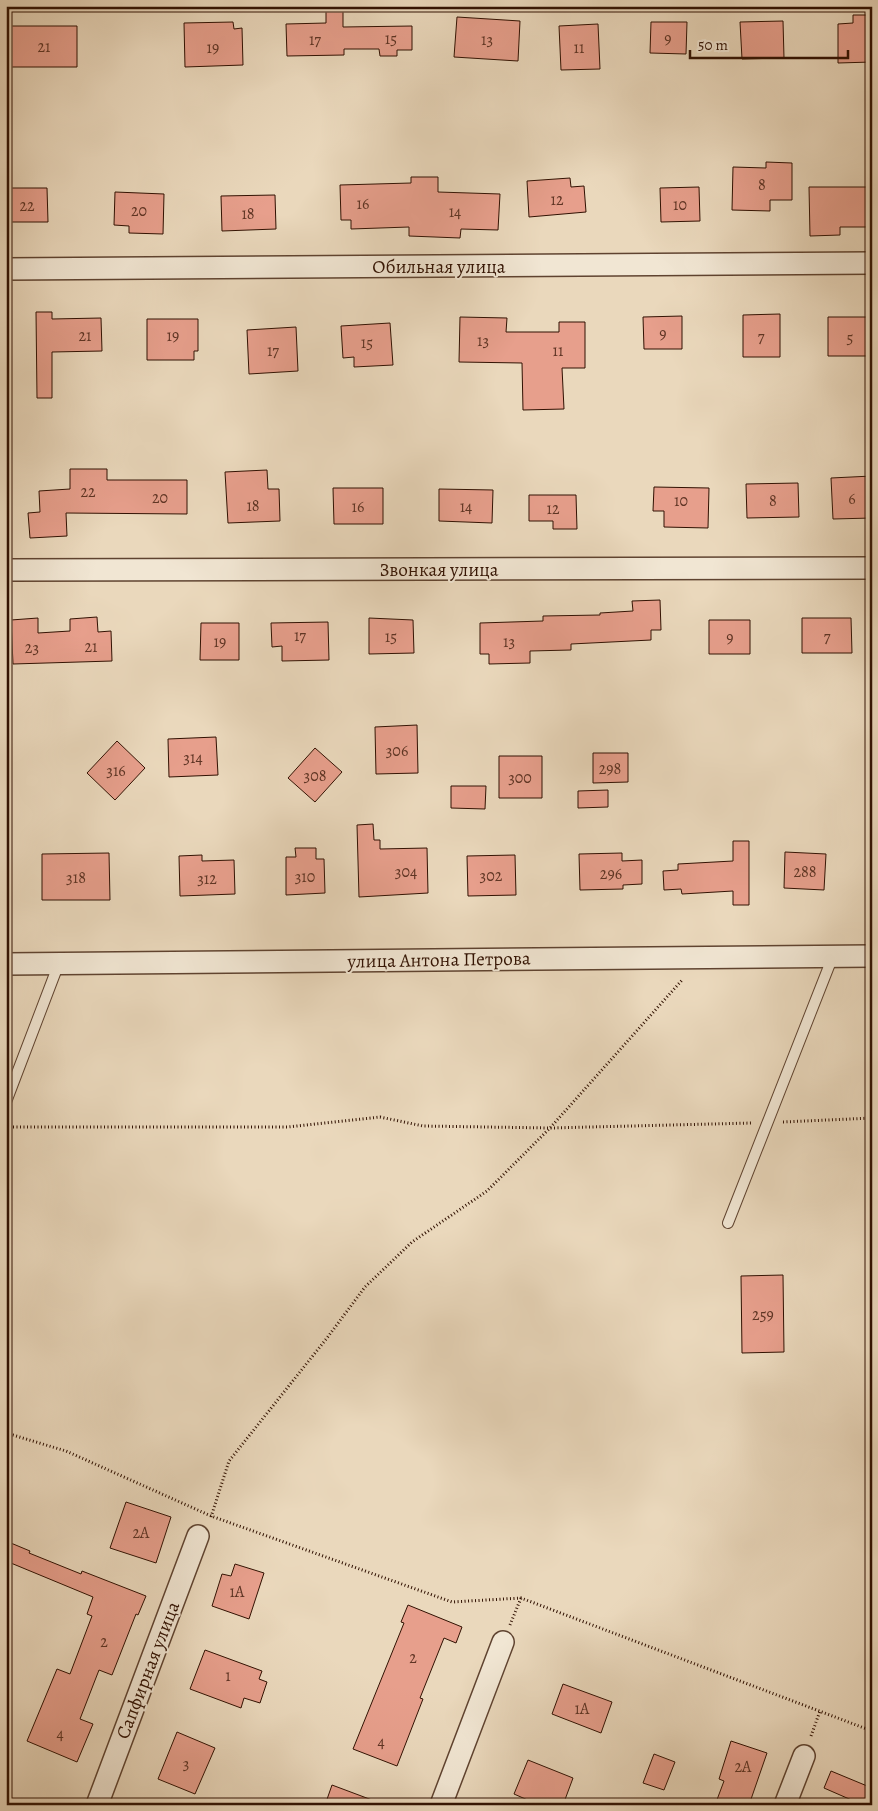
<svg xmlns="http://www.w3.org/2000/svg" width="878" height="1811" font-family="Alegreya,serif">
<rect width="100%" height="100%" fill="#ead8bc"/>
<filter id="stains"><feTurbulence type="fractalNoise" baseFrequency=".004" numOctaves="4"/><feColorMatrix values="0 0 0 0 .2 0 0 0 0 .09 0 0 0 0 .02 0 0 0 .5 -.17"/></filter>
<radialGradient id="worn" r=".72"><stop offset=".6" stop-color="#630" stop-opacity="0"/><stop offset="1" stop-color="#630" stop-opacity=".3"/></radialGradient>
<path fill="#e79f8c" stroke="#311102" d="M326,7H343V27L412,26V50H397V56H380L379,49H344V55L287,56L286,24L326,23Z
M853,15H872V62L838,63V24L853,23Z
M457,17L520,21L518,61L454,57Z
M783,21L784,58L742,59L740,22Z
M233,22L234,29L242,28L243,65L185,67L184,23Z
M651,22H687L686,54L650,53Z
M598,24L600,69L561,70L559,26Z
M11,26H77V67H11Z
M766,162L792,163V200H770V211L732,210L733,167L766,168Z
M411,177H438V192L500,194L498,230L461,229L460,238L409,236V227L351,229V220H341L340,185L411,183Z
M570,178L571,187L584,186L586,212L529,217L527,181Z
M699,187L700,221L661,222L660,188Z
M809,187H872V227H840V235L810,236Z
M7,188H47L48,222H7Z
M115,192L164,194L163,234L129,233V226L114,225Z
M275,195L276,229L222,231L221,196Z
M36,312H52V319L101,318L102,351L52,352V398H37Z
M780,314V357H743V315Z
M682,316V349H644L643,317Z
M460,317L507,318L506,332H559V322H585V368H562L564,409L523,410L522,363L459,362Z
M828,317H872V356H828Z
M147,319H198V351H194V360H147Z
M390,323L393,365L354,367V357L343,358L341,326Z
M296,327L298,371L249,374L247,330Z
M70,469H107V480H187V514L66,513L67,536L30,538L28,513L40,512L39,491L70,489Z
M267,470L268,489H279L280,521L228,523L225,472Z
M872,476V518L833,519L831,478Z
M798,483L799,517L747,518L746,484Z
M654,487L709,488L708,528L664,527V511H653Z
M333,488H383V524H334Z
M439,489L493,490L492,523L439,521Z
M529,495H576L577,529H553V521H529Z
M660,600L661,630H651V640L571,644V650L530,651V663L489,664V654H480V623L543,621V616L600,615V613L633,611L632,601Z
M97,617L98,632L111,631L112,661L13,664L11,620L38,618V633L70,631V619Z
M369,618L413,620L414,653L369,654Z
M802,618H851L852,653H802Z
M709,620H750V654H709Z
M328,622L329,660L282,661V646L272,647L271,623Z
M201,623H239V660H200Z
M417,725L418,773L376,774L375,727Z
M216,737L218,775L169,777L168,739Z
M117,741L145,768L115,800L87,773Z
M315,748L342,772L315,802L288,778Z
M593,753H628V782L593,783Z
M499,756H542V798H499Z
M451,786H486L485,809L451,808Z
M608,790V807L578,808V791Z
M373,824L374,840H380V849L427,848L428,893L359,897L357,825Z
M733,841H749V905H733V891L682,894L681,889L664,890L663,871L678,870V864L733,861Z
M295,848H316V859H324L325,893L286,895V857H296Z
M785,852L826,854L824,890L784,888Z
M109,853L110,900H42V854Z
M622,853V861L642,860V884L623,885V889L580,890L579,854Z
M202,855V861L234,860L235,894L180,896L179,856Z
M515,855L516,895L468,896L467,856Z
M783,1275L784,1352L742,1353L741,1276Z
M126,1502L171,1517L156,1563L110,1548Z
M6,1541L30,1551L29,1553L81,1574L82,1571L146,1596L138,1615L136,1614L112,1675L99,1670L80,1719L93,1724L77,1762L27,1741L57,1669L70,1674L92,1616L87,1614L93,1597L6,1561Z
M235,1564L264,1573L249,1619L212,1606L222,1574L231,1576Z
M408,1605L462,1627L456,1643L444,1638L420,1698L423,1699L397,1766L353,1749L404,1623L401,1622Z
M205,1650L262,1671L259,1679L267,1682L260,1703L244,1698L241,1708L190,1689Z
M563,1684L612,1702L601,1733L552,1714Z
M177,1732L215,1748L195,1794L158,1779Z
M731,1741L767,1753L749,1805H715L724,1781L719,1779Z
M654,1754L675,1762L664,1790L643,1783Z
M528,1760L573,1778L563,1805H539L514,1794Z
M831,1771L872,1788V1805H863L824,1788Z
M332,1785L380,1803V1805H325Z"/>
<g fill="none" stroke-linecap="round" stroke-linejoin="round">
<defs>
<path id="service" d="M6,1102L59,963
M728,1223L833,956"/>
<path id="minor" d="M6,269L872,263
M6,570L872,568
M6,964L872,956
M97,1805L198,1536
M441,1805L503,1642
M785,1805L804,1756"/>
</defs>
<use href="#service" stroke="#5f4330" stroke-width="12"/>
<use href="#minor" stroke="#5f4330" stroke-width="24"/>
<path stroke="#311102" stroke-width="3" stroke-dasharray="1 2.5" stroke-linecap="butt" d="M783,1122L872,1118
M6,1127H288L380,1117L423,1126L550,1128L752,1123
M6,1433L66,1451L211,1516L452,1602L521,1598L872,1731
M211,1517L229,1461L327,1338L365,1287L412,1242L487,1191L550,1128L683,979
M510,1625L521,1598
M811,1736L820,1711"/>
<use href="#service" stroke="#f1e6d3" stroke-width="10"/>
<use href="#minor" stroke="#f1e6d3" stroke-width="21"/>
</g>
<g text-anchor="middle" stroke-width="4" stroke-linejoin="round" paint-order="stroke">
<g font-size="16" fill="#5e3424">
<text x="391" y="44">15</text>
<text x="668" y="44">9</text>
<text x="315" y="45">17</text>
<text x="487" y="45">13</text>
<text x="44" y="52">21</text>
<text x="213" y="53">19</text>
<text x="579" y="53">11</text>
<text x="762" y="190">8</text>
<text x="557" y="205">12</text>
<text x="363" y="209">16</text>
<text x="680" y="210">10</text>
<text x="27" y="211">22</text>
<text x="139" y="216">20</text>
<text x="455" y="217">14</text>
<text x="248" y="219">18</text>
<text x="663" y="339">9</text>
<text x="85" y="341">21</text>
<text x="173" y="341">19</text>
<text x="761" y="342">7</text>
<text x="850" y="343">5</text>
<text x="483" y="346">13</text>
<text x="367" y="348">15</text>
<text x="273" y="356">17</text>
<text x="558" y="356">11</text>
<text x="88" y="497">22</text>
<text x="160" y="503">20</text>
<text x="852" y="504">6</text>
<text x="681" y="506">10</text>
<text x="773" y="506">8</text>
<text x="253" y="511">18</text>
<text x="358" y="512">16</text>
<text x="466" y="512">14</text>
<text x="553" y="514">12</text>
<text x="300" y="641">17</text>
<text x="391" y="642">15</text>
<text x="827" y="642">7</text>
<text x="730" y="643">9</text>
<text x="220" y="647">19</text>
<text x="509" y="647">13</text>
<text x="91" y="652">21</text>
<text x="32" y="653">23</text>
<text x="397" y="756">306</text>
<text x="193" y="763">314</text>
<text x="610" y="774">298</text>
<text x="116" y="776">316</text>
<text x="315" y="781">308</text>
<text x="520" y="783">300</text>
<text x="406" y="877">304</text>
<text x="805" y="877">288</text>
<text x="611" y="879">296</text>
<text x="491" y="881">302</text>
<text x="305" y="882">310</text>
<text x="76" y="883">318</text>
<text x="207" y="884">312</text>
<text x="763" y="1320">259</text>
<text x="141" y="1538">2А</text>
<text x="237" y="1597">1А</text>
<text x="104" y="1647">2</text>
<text x="413" y="1663">2</text>
<text x="228" y="1681">1</text>
<text x="582" y="1714">1А</text>
<text x="60" y="1739">4</text>
<text x="381" y="1747">4</text>
<text x="186" y="1769">3</text>
<text x="743" y="1772">2А</text>
</g>
<g font-size="19" fill="#311102" stroke="#f1e6d3">
<text x="439" y="273">Обильная улица</text>
<text x="439" y="576">Звонкая улица</text>
<text transform="translate(439 959) rotate(-1)" y="7">улица Антона Петрова</text>
<text transform="translate(147 1670) rotate(-69)" y="7">Сапфирная улица</text>
</g>
</g>
<rect width="878" height="1811" fill="none" stroke="#ead8bc" stroke-width="25"/>
<rect x="8" y="8" width="863" height="1796" fill="none" stroke="#311102" stroke-width="2.5"/>
<rect x="12" y="12" width="853" height="1786" fill="none" stroke="#311102"/>
<path d="M690 50v8h158v-8" fill="none" stroke="#311102" stroke-width="2.5"/>
<text x="698" y="50" font-size="15" fill="#311102" stroke="#f1e6d3" stroke-width="4" paint-order="stroke">50 m</text>
<rect width="100%" height="100%" filter="url(#stains)"/>
<rect width="100%" height="100%" fill="url(#worn)"/>
</svg>
